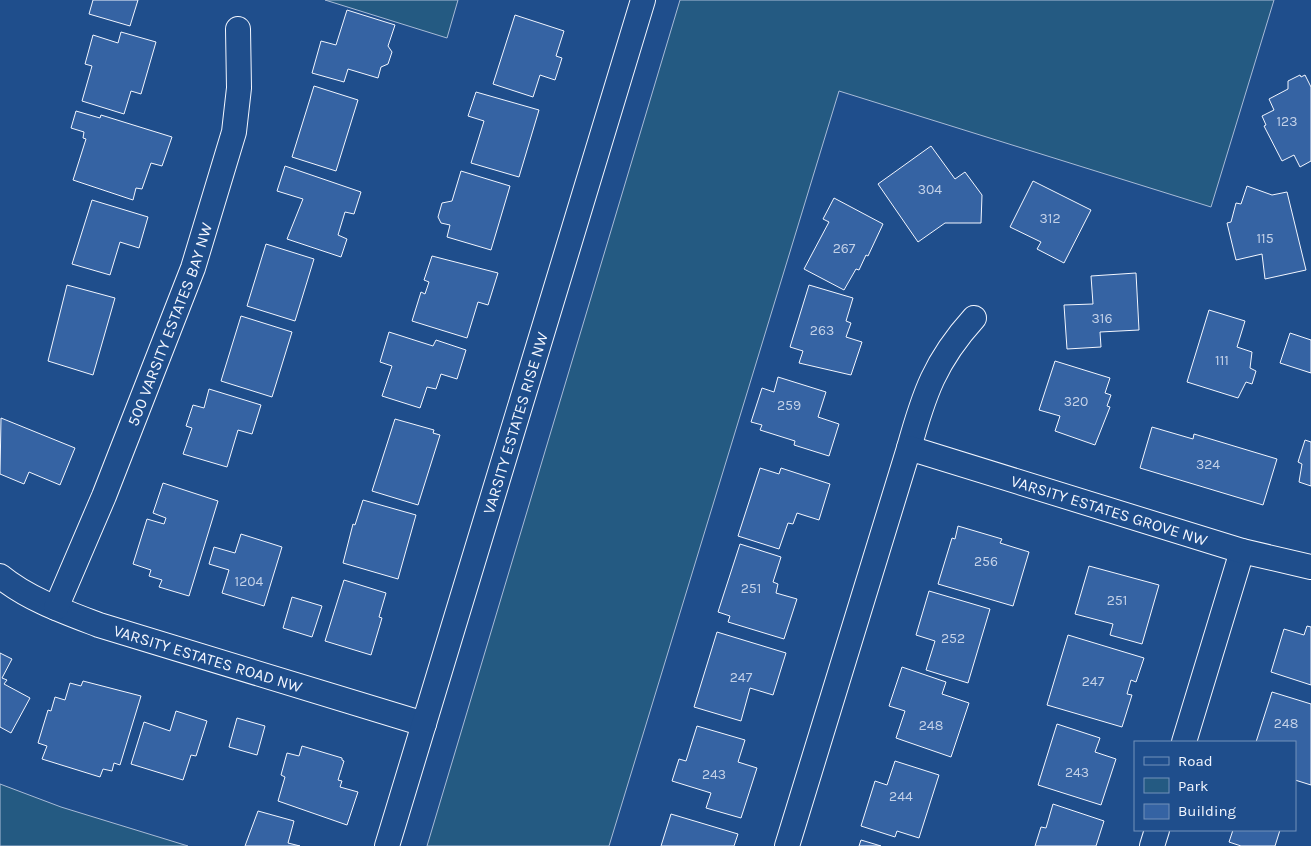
<svg xmlns="http://www.w3.org/2000/svg" width="1311" height="846" font-family="Karla,sans-serif">
<rect width="100%" height="100%" fill="#1f4e8c"/>
<path fill="#245a82" stroke="#a8bbd7" d="M325,0H458L447,38Z
M680,0H1274L1211,207L839,91L609,846H427Z
M0,784L61,807L188,846H0Z"/>
<path fill="#3563a3" stroke="#f2f6ff" d="M93,0H138L130,26L89,14Z
M347,10L395,25L388,46L392,52L388,64L381,67L378,78L348,69L344,82L312,73L321,41L336,45Z
M515,15L564,31L556,56L562,58L555,80L540,75L533,97L493,84Z
M121,32L156,42L141,94L131,91L124,114L82,101L92,66L85,64L93,35L118,43Z
M1300,75L1301,77L1305,75L1311,87V161L1300,167L1294,155L1282,161L1264,126L1266,125L1262,116L1274,110L1269,99L1288,89V81Z
M314,86L358,100L336,171L292,157Z
M476,92L539,110L519,177L471,163L484,121L468,116Z
M76,111L100,118L101,115L172,137L162,166L151,163L142,189L136,188L133,200L73,180L86,139L83,138L84,132L71,128Z
M931,146L955,179L965,172L982,195L981,223H945L918,242L878,184Z
M285,166L361,192L354,214L345,212L338,235L347,239L341,257L287,239L303,199L277,191Z
M461,171L510,186L491,250L447,237L450,225L441,223L438,217L442,203L452,201Z
M1033,181L1091,210L1064,263L1037,249L1041,242L1010,227Z
M1247,186L1272,195L1287,192L1306,270L1265,279L1262,254L1236,260L1227,223L1231,222L1236,203L1241,204Z
M834,198L883,224L868,256L866,255L859,270L856,269L844,290L804,269L829,222L823,219Z
M92,200L148,217L139,248L120,242L110,275L72,264Z
M266,244L314,259L295,321L247,306Z
M432,256L498,273L488,305L478,302L467,338L412,321L421,292L425,294L429,282L424,280Z
M1136,273L1139,330L1100,332L1101,347L1067,349L1064,305L1093,304L1091,276Z
M67,285L115,298L93,375L48,361Z
M809,285L853,298L846,321L851,323L846,337L862,342L851,375L799,363L803,351L790,347Z
M1209,310L1245,321L1237,347L1252,352L1250,368L1256,371L1252,384L1246,382L1238,398L1187,382Z
M241,316L292,332L272,397L221,381Z
M389,332L433,346L436,340L466,350L457,379L441,374L436,389L427,387L420,408L382,396L392,366L380,362Z
M1290,333L1311,340V373L1280,363Z
M1055,361L1110,378L1105,393L1111,395L1107,406L1110,407L1095,445L1055,431L1060,416L1039,410Z
M778,377L826,392L818,417L839,424L829,456L794,445L795,441L760,430L762,425L751,422L762,388L774,392Z
M209,389L261,405L252,434L238,430L227,467L183,454L192,428L186,426L193,405L204,408Z
M1,418L75,448L60,485L29,472L24,484L0,474Z
M395,419L434,430L433,433L440,435L418,505L372,491Z
M1152,427L1193,439L1194,434L1277,459L1263,505L1140,468Z
M1305,440L1311,442V486L1299,482L1302,464L1298,462Z
M760,468L779,474L781,468L830,484L819,520L797,513L793,524L788,523L779,549L738,536Z
M163,483L218,501L189,596L159,587L162,580L149,576L151,570L133,564L147,519L164,524L166,518L153,513Z
M363,500L416,515L398,579L343,563L353,524L355,525Z
M958,526L1002,539L1000,543L1029,552L1013,606L938,584L952,538L955,539Z
M241,534L282,547L264,606L222,593L229,570L209,564L214,547L235,553Z
M740,544L781,557L773,582L778,584L776,593L797,599L784,639L728,622L730,616L718,612Z
M1089,566L1159,585L1142,644L1110,635L1113,624L1075,614Z
M344,580L386,593L379,617L382,618L371,655L325,641Z
M929,591L990,609L968,683L926,670L935,641L916,635Z
M292,597L322,606L312,637L283,628Z
M1307,626L1311,627V685L1271,672L1284,629L1304,635Z
M717,632L786,653L773,695L750,688L741,721L694,707Z
M1068,635L1144,658L1136,682L1131,680L1127,694L1132,695L1122,727L1047,705Z
M0,653L12,659L2,678L7,680L4,684L30,698L11,733L0,727Z
M902,667L946,682L942,694L969,703L951,757L896,738L905,711L889,706Z
M83,681L141,696L120,765L114,763L112,771L103,769L100,777L42,759L47,746L38,743L48,710L51,711L55,697L65,700L70,683L81,686Z
M1272,692L1311,704V785L1295,780V742H1256Z
M176,711L207,721L196,756L191,755L183,780L131,764L144,722L170,731Z
M237,718L265,726L257,755L229,747Z
M1057,724L1100,738L1095,752L1116,759L1101,805L1038,785Z
M697,726L745,740L738,762L757,768L741,818L706,808L711,793L672,781L679,759L686,761Z
M302,746L342,758V760L344,761L338,780L342,781L340,787L358,792L347,825L278,801L285,777L281,775L287,753L299,756Z
M895,761L939,775L919,838L897,831L895,837L861,826L875,781L887,785Z
M1053,804L1104,821L1096,846H1035L1041,827L1046,828Z
M258,811L294,821L288,843L300,846H245Z
M671,814L738,834L734,846H661Z
M1233,830H1280L1275,846H1241L1229,842Z
M861,840L881,846H859Z"/>
<g fill="none" stroke-linecap="round" stroke-linejoin="round">
<defs>
<g id="street">
<path d="M909,448C924,394 935,361 974,318"/>
<path id="s1" d="M0,576C28,599 65,612 99,625L424,724"/>
<path id="s2" d="M56,608L104,496L193,268L234,132L239,88L238,29"/>
<path d="M1184,742L1242,551"/>
<path id="s3" d="M387,846L643,0"/>
<path id="s4" d="M787,846L909,448L1242,551L1311,567"/>
<path d="M1152,846L1157,830"/>
</g>
</defs>
<use href="#street" stroke="#f2f6ff" stroke-width="26"/>
<use href="#street" stroke="#1f4e8c" stroke-width="24"/>
</g>
<g text-anchor="middle" stroke-width="4" stroke-linejoin="round" paint-order="stroke">
<g font-size="14" fill="#c3d1e8">
<text x="1287" y="126">123</text>
<text x="930" y="194">304</text>
<text x="1050" y="223">312</text>
<text x="1265" y="243">115</text>
<text x="844" y="253">267</text>
<text x="1102" y="323">316</text>
<text x="822" y="335">263</text>
<text x="1222" y="365">111</text>
<text x="1076" y="406">320</text>
<text x="789" y="410">259</text>
<text x="1208" y="469">324</text>
<text x="986" y="566">256</text>
<text x="249" y="586">1204</text>
<text x="751" y="593">251</text>
<text x="1117" y="605">251</text>
<text x="953" y="643">252</text>
<text x="741" y="682">247</text>
<text x="1093" y="686">247</text>
<text x="1286" y="728">248</text>
<text x="931" y="730">248</text>
<text x="1077" y="777">243</text>
<text x="714" y="779">243</text>
<text x="901" y="801">244</text>
</g>
<g font-size="16" fill="#f2f6ff" stroke="#1f4e8c">
<text dy="6" stroke="none"><textPath href="#s2" startOffset="306">500 VARSITY ESTATES BAY NW</textPath></text>
<text dy="6" stroke="none"><textPath href="#s3" startOffset="442">VARSITY ESTATES RISE NW</textPath></text>
<text dy="6" stroke="none"><textPath href="#s4" startOffset="626">VARSITY ESTATES GROVE NW</textPath></text>
<text dy="6" stroke="none"><textPath href="#s1" startOffset="225">VARSITY ESTATES ROAD NW</textPath></text>
</g>
</g>
<rect x="1134" y="741" width="162" height="90" fill="#1f4e8c" stroke="#7391ba"/>
<rect x="1144" y="757" width="25" height="8" fill="#1f4e8c" stroke="#7391ba"/>
<text x="1178" y="766" font-size="15" fill="#f2f6ff">Road</text>
<rect x="1144" y="778" width="25" height="15" fill="#245a82" stroke="#7391ba"/>
<text x="1178" y="791" font-size="15" fill="#f2f6ff">Park</text>
<rect x="1144" y="804" width="25" height="15" fill="#3563a3" stroke="#7391ba"/>
<text x="1178" y="816" font-size="15" fill="#f2f6ff">Building</text>
</svg>
